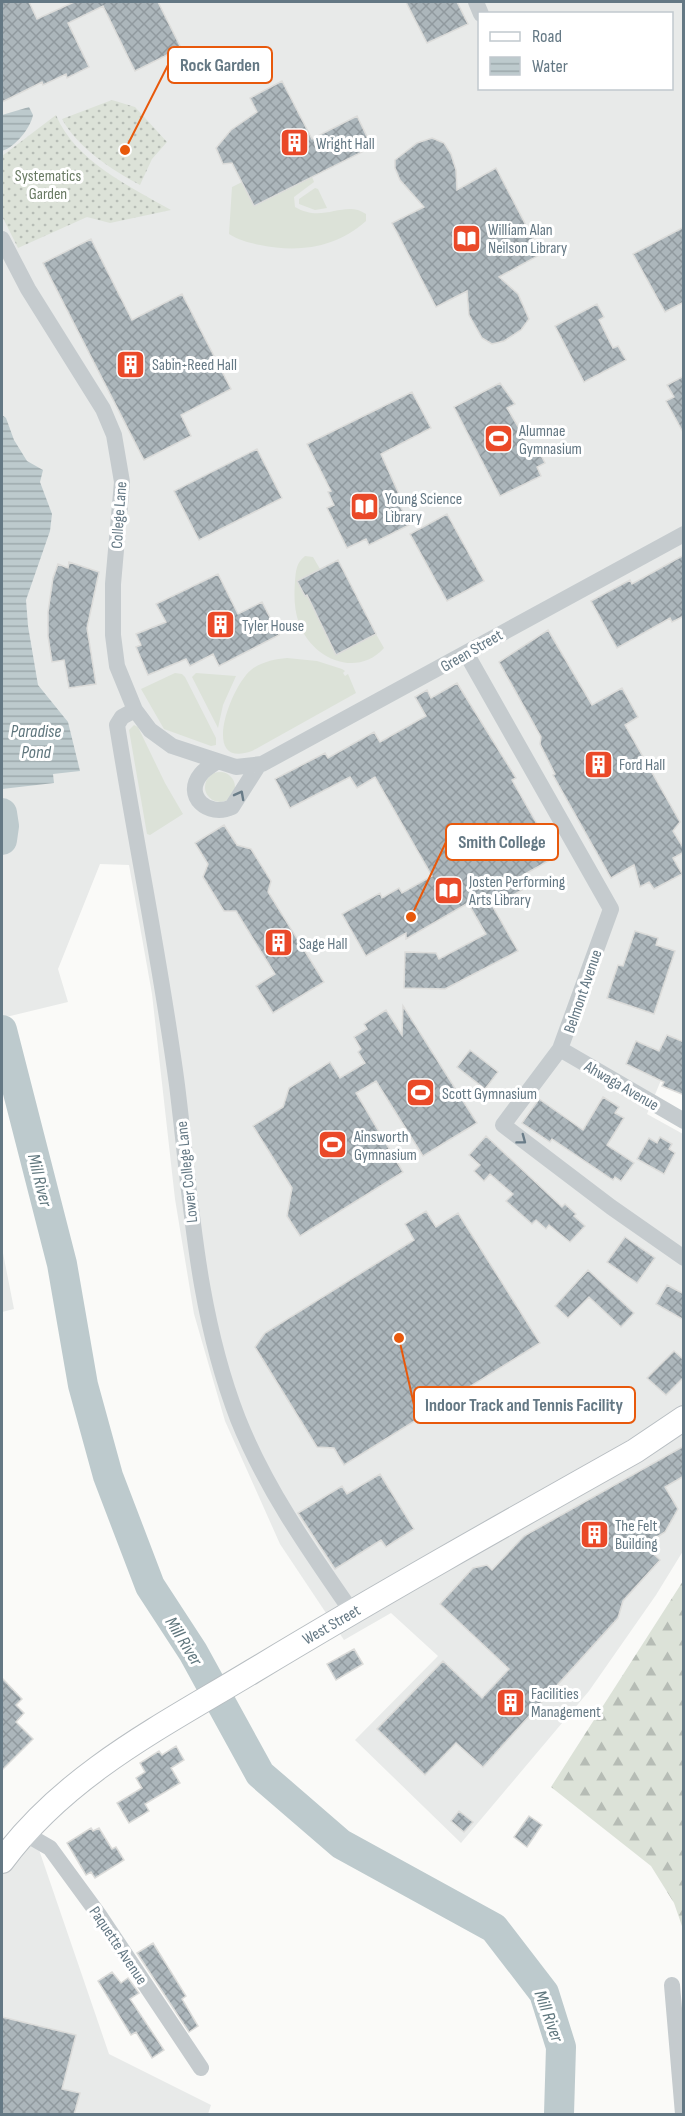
<svg xmlns="http://www.w3.org/2000/svg" width="685" height="2116" font-family="'Sofia Sans Condensed',sans-serif">
<defs>
<pattern id="forest-firs" width="22" height="20" patternUnits="userSpaceOnUse" patternTransform="scale(1.5)"><rect width="22" height="20" fill="#dce2d8"/><path d="M5 1l3.5 6h-7zM16 11l3.5 6h-7z" fill="#b6bcb5"/></pattern>
<pattern id="garden-dots" width="8" height="8" patternUnits="userSpaceOnUse" patternTransform="scale(1.5)"><rect width="8" height="8" fill="#dce2d8"/><path d="M2 2h.1M6 6h.1" fill="none" stroke="#b6bcb5" stroke-width="1.8" stroke-linecap="round"/></pattern>
<pattern id="water-rules" width="6" height="5" patternUnits="userSpaceOnUse" patternTransform="scale(1.5)"><rect width="6" height="5" fill="#bdcacd"/><path d="M0 2.5h6" fill="none" stroke="#9da9ac"/></pattern>
<pattern id="building-cross-hatch" width="8" height="8" patternUnits="userSpaceOnUse" patternTransform="scale(1.5)"><rect width="8" height="8" fill="#acb6bb"/><path d="M0 0l8 8M0 8l8-8" fill="none" stroke="#90999e"/></pattern>
</defs>
<rect width="100%" height="100%" fill="#fafaf8"/>
<path fill="#e8eae9" fill-rule="evenodd" d="M2,2H683L684,1041L678,1039L647,1114L683,1134V1551L656,1595L589,1691L461,1843L355,1740L438,1656L391,1613L344,1640L280,1544L225,1421L194,1314L175,1199L152,994L129,865L100,864L58,969L68,1002L2,1018ZM480,14H672V88H480Z
M2,1248L14,1309L2,1312Z
M36,1841L109,2054L211,2105L208,2114H2V1849Z"/>
<path fill="#dce2d8" d="M312,177L314,182L294,197L295,207C323,224 345,199 366,214V221C336,248 298,253 260,245C250,243 238,240 229,234L232,187L242,182L254,206Z
M315,188L318,189L327,208L315,210L299,204V199Z
M305,556L313,557L320,569L297,581L305,596L307,595L336,655L376,634L384,648C356,679 311,658 299,623C294,610 294,595 295,581C296,571 296,563 305,556Z
M287,658L317,661L342,669L345,671L343,673L345,676L348,674L356,693L252,751C199,770 231,686 251,670C261,662 275,659 287,658Z
M175,673L182,674L185,677L216,738V745L211,746L164,729L141,689Z
M196,673L236,676L223,705L218,728L192,677Z
M134,725L138,727L165,783L183,814L150,835L147,834L129,730Z
M205 787a15 15 0 1 1 30 0a15 15 0 1 1-30 0Z"/>
<path fill="url(#forest-firs)" d="M683,1581V1929L674,1903L651,1866L551,1787Z"/>
<path fill="url(#garden-dots)" d="M112,100L135,107L167,142L152,159L140,185C112,170 77,147 62,119Z
M56,115C75,161 129,186 171,210L110,223L87,217L18,248L2,216V156Z"/>
<path fill="url(#water-rules)" d="M29,107L33,115C30,129 15,147 2,151V115Z
M2,415L6,418L14,440L27,461L43,470L40,482L52,514L50,531L26,600L28,626L38,685L68,722L80,771L53,774L54,783L2,789Z"/>
<g fill="none" stroke-linecap="round" stroke-linejoin="round">
<path stroke="#bdcacd" stroke-width="30" d="M2,813L4,826L2,840
M2,1030L62,1264L83,1385L108,1476L150,1586L193,1652L260,1774L341,1844L494,1928L544,1993L561,2047L559,2114"/>
</g>
<path fill="url(#building-cross-hatch)" stroke="#dcdcda" stroke-width="1.5" d="M2,2H29L37,19L74,2H158L181,48L135,71L103,6L68,23L89,67L67,78L66,74L43,85L42,82L2,102Z
M406,2H457L468,24L427,43Z
M282,81L312,139L357,116L372,147L254,206L232,163L223,164L216,148L231,130L257,112L250,98Z
M432,138L444,143L451,154L456,170L457,190L496,168L541,254L499,277L518,294L529,319L521,330L504,341L492,344L482,338L469,315L467,291L436,307L392,223L424,207L400,180L395,168V160L417,143Z
M684,227V302L665,312L633,254Z
M91,239L132,320L182,294L231,389L181,415L191,436L144,460L43,263Z
M597,304L604,317L599,320L613,348L618,346L626,360L584,382L555,326Z
M684,376V434L666,401L674,397L667,385Z
M500,383L515,404L507,408L533,452L538,450L545,463L537,467L541,476L500,496L454,407Z
M412,392L431,428L381,454L403,503L399,505L411,524L369,545L366,539L347,548L327,508L334,505L328,492L331,491L307,444Z
M257,449L282,498L199,540L174,491Z
M447,514L484,581L447,601L410,534Z
M684,555V616L672,622L670,618L617,648L591,601L630,580L632,584Z
M338,560L376,634L336,655L307,595L305,596L297,581Z
M69,562L99,572L87,628L96,684L69,688L64,660L52,662L48,636V612L53,578L58,564L68,568Z
M218,574L238,614L262,602L279,635L219,666L213,654L190,666L186,659L148,675L136,647L141,645L136,634L166,622L156,604Z
M548,630L592,705L622,688L638,717L625,725L680,822L673,831L684,849V852L673,858L682,874L654,889L649,882L640,887L634,865L611,878L553,775L555,774L540,744L541,737L499,662Z
M457,683L516,778L512,780L546,840L540,843L550,860L516,879L522,890L493,907L518,951L445,989L404,988L405,952L436,953L439,959L486,934L468,903L406,939V933L366,956L342,914L380,893L382,898L399,888L402,893L432,876L375,777L357,788L350,777L290,808L275,779L325,753L328,758L374,732L380,742L426,716L415,697L427,690L431,698Z
M224,825L237,845L251,849L271,881L268,892L324,982L273,1013L256,986L275,974L236,911H224L203,877L208,864L195,843Z
M635,931L658,938L656,945L675,951L654,1014L607,998L618,965L623,966Z
M403,1006L477,1123L423,1156L376,1081L356,1093L403,1172L300,1236L287,1216L292,1188L253,1126L283,1107L289,1088L330,1062L340,1078L365,1063L358,1052L361,1049L354,1037L367,1029L364,1024L386,1010L402,1035Z
M667,1035L684,1042V1095L662,1086L664,1082L626,1064L636,1041L659,1051Z
M470,1050L498,1072L485,1089L457,1067Z
M603,1097L619,1107L615,1113L624,1118L607,1145L634,1163L621,1181L615,1177L613,1180L552,1139L550,1142L522,1123L539,1099L583,1130Z
M486,1136L562,1207L565,1204L576,1214L574,1216L585,1226L570,1242L549,1225L546,1229L536,1220L532,1224L506,1201L513,1194L490,1174L484,1181L474,1171L480,1165L469,1155Z
M660,1137L672,1144L669,1149L675,1153L664,1174L637,1159L649,1138L657,1143Z
M426,1211L436,1227L458,1213L540,1343L344,1465L334,1448L317,1447L255,1347L265,1333L414,1240L405,1224Z
M625,1237L655,1258L637,1283L607,1262Z
M588,1270L634,1313L621,1327L589,1297L568,1318L555,1306Z
M667,1285L684,1294V1320L656,1304Z
M674,1351L684,1360V1377L666,1395L647,1378Z
M684,1446V1476L665,1487L678,1509L665,1532L644,1545L660,1560L623,1601L618,1618L483,1767L456,1743L425,1775L377,1729L443,1661L482,1698L509,1669L440,1604L473,1568L487,1565L492,1570L524,1536Z
M380,1474L414,1529L386,1547L381,1540L335,1569L298,1513L342,1486L347,1494Z
M354,1649L363,1664L336,1680L327,1664Z
M2,1678L22,1699L16,1705L24,1713L16,1722L33,1739L2,1770Z
M176,1746L184,1760L171,1768L180,1783L145,1804L149,1811L129,1823L117,1803L142,1788L136,1778L145,1772L140,1763L159,1751L162,1755Z
M459,1811L473,1822L464,1832L451,1821Z
M529,1816L542,1825L527,1847L514,1837Z
M91,1828L93,1831L99,1828L112,1849L116,1847L124,1860L95,1878L91,1872L86,1875L67,1843Z
M153,1943L186,1996L182,1999L198,2026L189,2032L137,1953Z
M112,1972L121,1983L128,1978L139,1993L130,1999L164,2050L152,2058L136,2032L131,2035L98,1981Z
M2,2017L76,2035L62,2089L80,2093L74,2115H2Z"/>
<g fill="none" stroke-linecap="round" stroke-linejoin="round">
<defs>
<path id="secondary" d="M2,1861C66,1774 162,1726 253,1671C379,1595 507,1523 635,1451L684,1418"/>
</defs>
<use href="#secondary" stroke="#b8bec2" stroke-width="26"/>
<path stroke="#c5cbce" stroke-width="16" d="M476,2L481,14
M2,239L28,289L103,409L114,435L122,482L113,584V635L117,666L135,710L150,730L172,746L236,767L262,764L684,534
M466,653L611,909L560,1049L503,1125L611,1207L684,1258
M135,710L122,717L117,725C136,845 161,964 177,1085C191,1198 196,1311 238,1419C266,1489 309,1550 352,1612
M216,762C211,766 205,769 201,774C183,796 208,818 232,807L258,766
M560,1049L684,1121
M24,1833L50,1848L99,1915L201,2068
M672,1985L683,2114"/>
<use href="#secondary" stroke="#fff" stroke-width="24"/>
</g>
<defs><path id="oneway-chevron" d="M-2-3.5L2.5 0L-2 3.5" fill="none" stroke-width="1.6" stroke-linecap="round" stroke-linejoin="round" transform="scale(1.5)"/></defs>
<g stroke="#697c88">
<use href="#oneway-chevron" transform="translate(240 795) rotate(-62)"/>
<use href="#oneway-chevron" transform="translate(522 1140) rotate(37)"/>
</g>
<defs>
<symbol id="building-square" viewBox="-11 -11 22 22"><rect x="-9" y="-9" width="18" height="18" rx="4" fill="#ea4928" stroke="#fff"/><path d="M-4-6H4V6H1V3H-1V6H-4ZM-2.5-4.3h1.7v1.8h-1.7ZM.8-4.3h1.7v1.8H.8ZM-2.5-1h1.7V.8h-1.7ZM.8-1h1.7V.8H.8Z" fill="#fff"/></symbol>
<symbol id="library-square" viewBox="-11 -11 22 22"><rect x="-9" y="-9" width="18" height="18" rx="4" fill="#ea4928" stroke="#fff"/><path d="M-6-4Q-3-5.5-.7-3.5V5Q-3 3-6 4ZM6-4Q3-5.5 .7-3.5V5Q3 3 6 4Z" fill="#fff"/></symbol>
<symbol id="stadium-square" viewBox="-11 -11 22 22"><rect x="-9" y="-9" width="18" height="18" rx="4" fill="#ea4928" stroke="#fff"/><path d="M0-5a6.5 5 0 1 0 0 10a6.5 5 0 1 0 0-10ZM-3.5-1.8h7v3.6h-7Z" fill="#fff"/></symbol>
</defs>
<g fill-rule="evenodd">
<use href="#building-square" x="278" y="126" width="33" height="33"/>
<use href="#library-square" x="450" y="222" width="33" height="33"/>
<use href="#building-square" x="114" y="348" width="33" height="33"/>
<use href="#stadium-square" x="482" y="422" width="33" height="33"/>
<use href="#library-square" x="348" y="490" width="33" height="33"/>
<use href="#building-square" x="204" y="608" width="33" height="33"/>
<use href="#building-square" x="582" y="748" width="33" height="33"/>
<use href="#library-square" x="432" y="874" width="33" height="33"/>
<use href="#building-square" x="262" y="926" width="33" height="33"/>
<use href="#stadium-square" x="404" y="1076" width="33" height="33"/>
<use href="#stadium-square" x="316" y="1128" width="33" height="33"/>
<use href="#building-square" x="578" y="1518" width="33" height="33"/>
<use href="#building-square" x="494" y="1686" width="33" height="33"/>
</g>
<g text-anchor="middle" stroke-width="6" stroke-linejoin="round" paint-order="stroke">
<g font-size="16" fill="#647884" stroke="#fff" text-anchor="start">
<text x="316" y="149">Wright Hall</text>
<text x="488" y="235">William Alan<tspan x="488" dy="18">Neilson Library</tspan></text>
<text x="152" y="370">Sabin-Reed Hall</text>
<text x="519" y="436">Alumnae<tspan x="519" dy="18">Gymnasium</tspan></text>
<text x="385" y="504">Young Science<tspan x="385" dy="18">Library</tspan></text>
<text x="242" y="631">Tyler House</text>
<text x="619" y="770">Ford Hall</text>
<text x="469" y="887">Josten Performing<tspan x="469" dy="18">Arts Library</tspan></text>
<text x="299" y="949">Sage Hall</text>
<text x="442" y="1099">Scott Gymnasium</text>
<text x="354" y="1142">Ainsworth<tspan x="354" dy="18">Gymnasium</tspan></text>
<text x="615" y="1531">The Felt<tspan x="615" dy="18">Building</tspan></text>
<text x="531" y="1699">Facilities<tspan x="531" dy="18">Management</tspan></text>
</g>
<g font-size="16" fill="#697a63" stroke="#fff">
<text x="48" y="181">Systematics<tspan x="48" dy="18">Garden</tspan></text>
</g>
<g font-size="16" fill="#647884" stroke="#fff">
<text transform="translate(118 515) rotate(-86)" y="6">College Lane</text>
<text transform="translate(471 650) rotate(-30)" y="6">Green Street</text>
<text transform="translate(582 991) rotate(-71)" y="6">Belmont Avenue</text>
<text transform="translate(622 1085) rotate(30)" y="6">Ahwaga Avenue</text>
<text transform="translate(186 1172) rotate(-96)" y="6">Lower College Lane</text>
<text transform="translate(331 1624) rotate(-30)" y="6">West Street</text>
<text transform="translate(119 1945) rotate(56)" y="6">Paquette Avenue</text>
</g>
<g font-size="18" font-style="italic" fill="#5f767d" stroke="#fff">
<text x="36" y="737">Paradise<tspan x="36" dy="21">Pond</tspan></text>
<text transform="translate(40 1180) rotate(76)" y="6">Mill River</text>
<text transform="translate(184 1641) rotate(58)" y="6">Mill River</text>
<text transform="translate(549 2016) rotate(70)" y="6">Mill River</text>
</g>
</g>
<path fill="none" stroke="#e8590c" stroke-width="2" d="M125 150L168 65M411 917L446 842M399 1338L414 1405"/>
<g fill="#e8590c" stroke="#fff" stroke-width="2">
<circle cx="125" cy="150" r="6"/>
<circle cx="411" cy="917" r="6"/>
<circle cx="399" cy="1338" r="6"/>
</g>
<g fill="#fff" stroke="#e8590c" stroke-width="2">
<rect x="168" y="47" width="104" height="36" rx="6"/>
<rect x="446" y="824" width="112" height="36" rx="6"/>
<rect x="414" y="1387" width="221" height="36" rx="6"/>
</g>
<g font-size="18" text-anchor="middle" font-weight="bold" fill="#647884">
<text x="220" y="71">Rock Garden</text>
<text x="502" y="848">Smith College</text>
<text x="524" y="1411">Indoor Track and Tennis Facility</text>
</g>
<rect width="685" height="2116" fill="none" stroke="#647884" stroke-width="6"/>
<rect x="478" y="12" width="195" height="78" fill="#ffffff" stroke="#c1c9ce" stroke-width="1.5"/>
<rect x="490" y="32" width="30" height="9" fill="#ffffff" stroke="#c1c9ce" stroke-width="1.5"/>
<text x="532" y="42" font-size="18" fill="#647884">Road</text>
<rect x="490" y="57" width="30" height="18" fill="url(#water-rules)" stroke="#c1c9ce" stroke-width="1.5"/>
<text x="532" y="72" font-size="18" fill="#647884">Water</text>
</svg>
